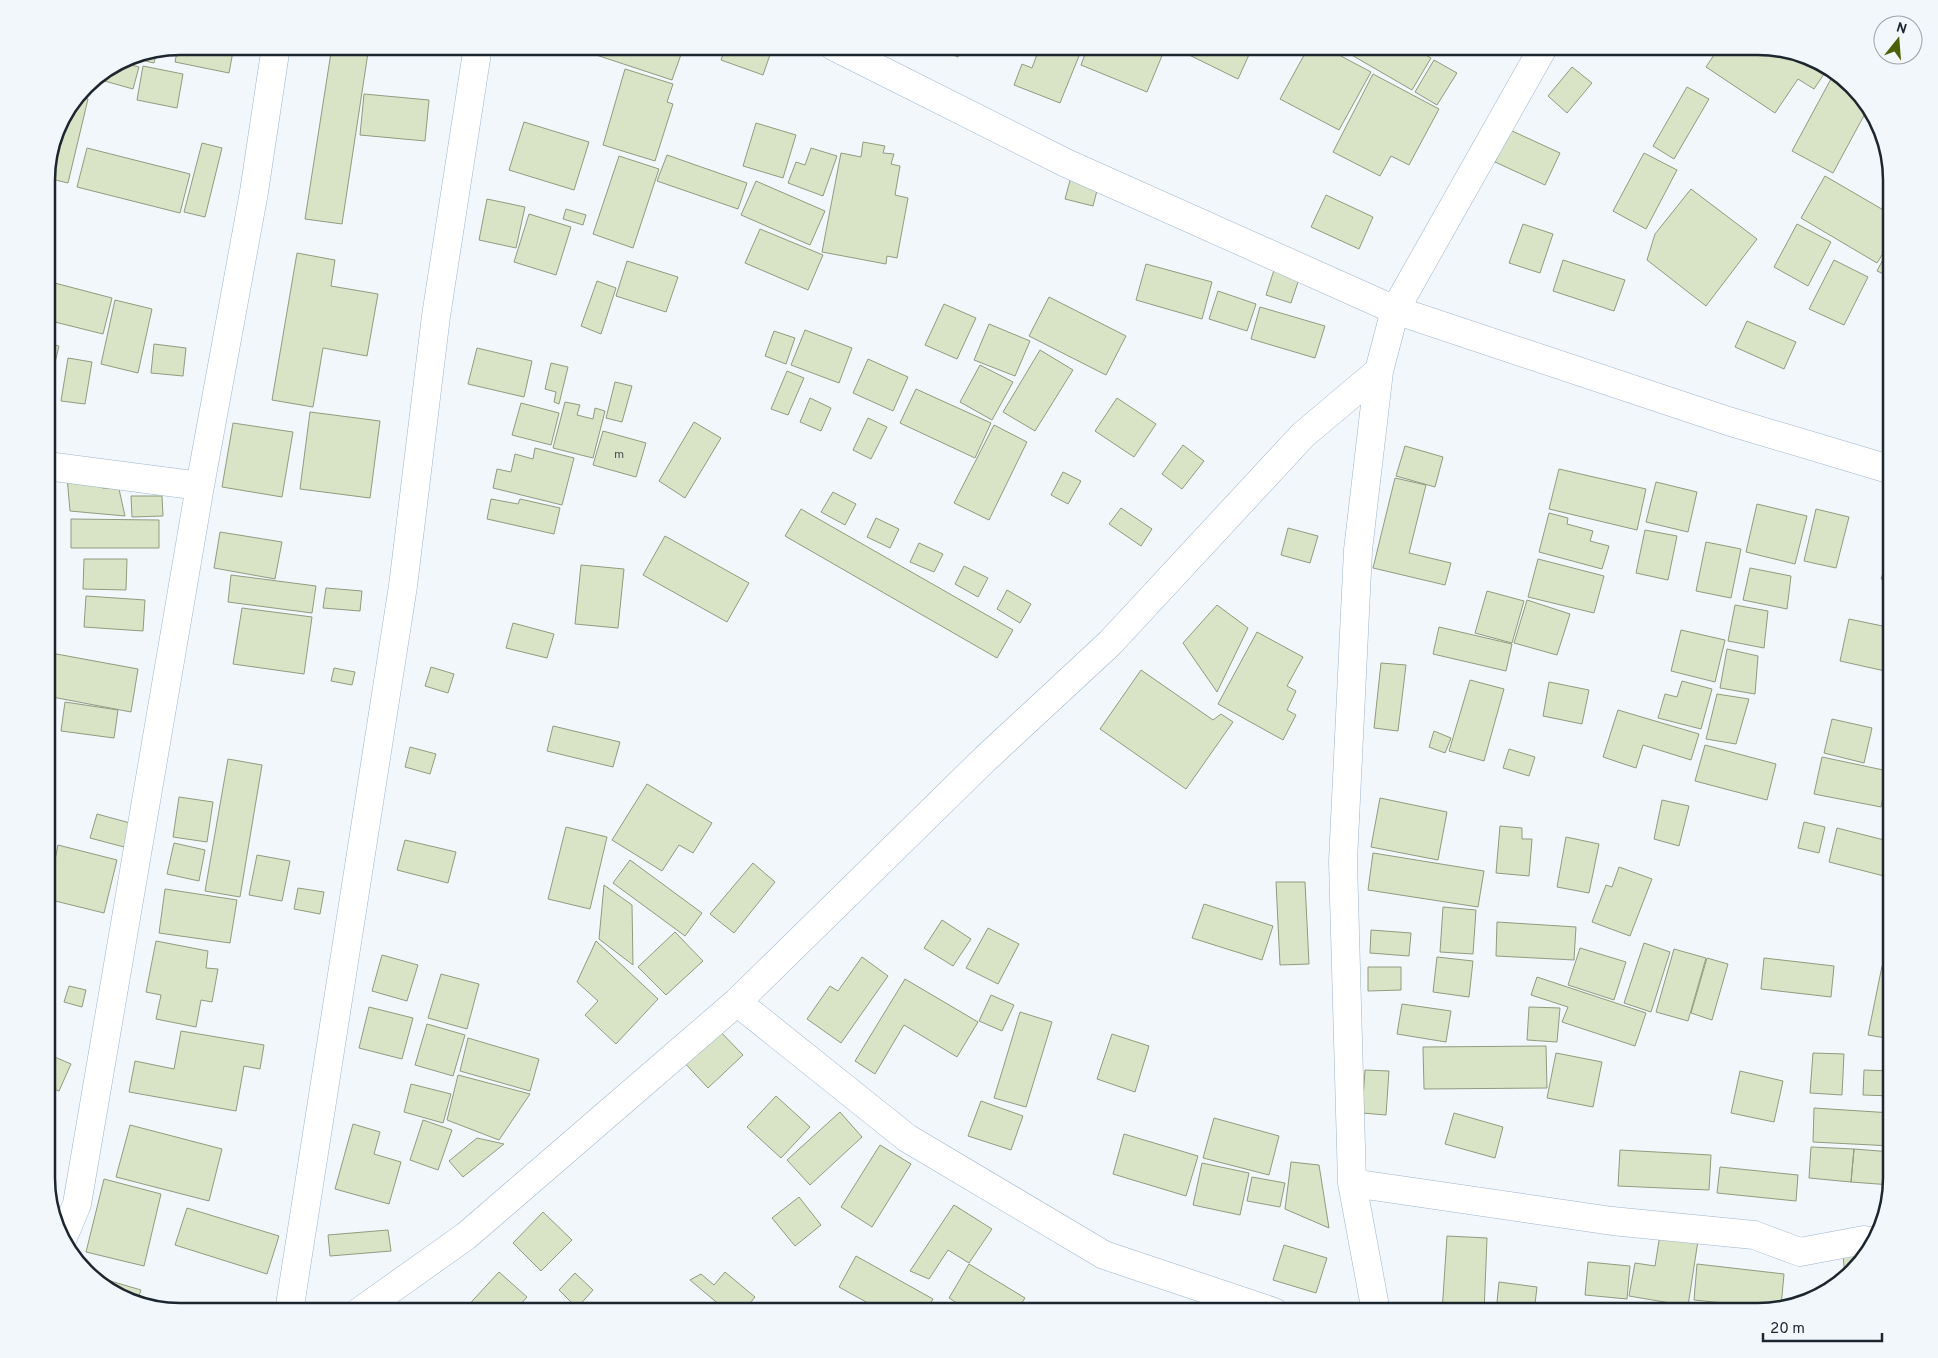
<svg xmlns="http://www.w3.org/2000/svg" width="1938" height="1358" font-family="Overpass,sans-serif">
<rect width="100%" height="100%" fill="#f2f7fc"/>
<path fill="#d9e3c5" stroke="#919b7e" d="M234,46L229,73L175,62L178,47Z
M332,46H369L342,224L305,219Z
M579,46H684L672,80L578,49Z
M726,46H773L763,75L721,60Z
M931,46H962L958,57Z
M1040,46H1083L1060,103L1014,85L1022,64L1032,68Z
M1088,46H1166L1147,92L1081,65Z
M1185,46H1253L1238,79L1183,52Z
M1309,46H1322L1371,72L1339,130L1280,99Z
M1336,46H1410L1431,58L1412,90Z
M1714,46H1758L1801,53L1828,68L1814,89L1798,79L1775,113L1706,67L1718,49Z
M157,51L154,63L128,57L129,56Z
M1434,60L1457,73L1437,105L1415,92Z
M120,62L139,67L133,89L101,80L102,74Z
M143,66L183,74L177,108L137,100Z
M1572,67L1592,83L1567,113L1548,96Z
M625,69L673,84L667,102L673,104L655,161L603,145Z
M1373,74L1439,109L1409,165L1391,156L1380,176L1333,152Z
M1832,77L1852,89L1868,108L1833,173L1792,151Z
M1687,87L1709,99L1674,159L1653,146Z
M364,94L429,100L425,141L360,135Z
M78,97L88,99L68,183L47,178L57,128Z
M524,122L589,142L574,190L509,170Z
M756,123L796,135L783,178L743,166Z
M1510,130L1560,153L1545,185L1495,162Z
M863,142L885,146L883,153L894,154L891,164L900,166L895,195L908,198L897,258L887,256L886,264L822,252L841,153L861,157Z
M202,143L222,148L205,217L184,212Z
M87,148L190,174L180,213L77,187Z
M811,148L837,156L823,196L788,183L796,162L805,165Z
M1644,153L1677,170L1646,229L1613,211Z
M667,155L747,183L738,209L657,181Z
M619,156L659,169L633,248L593,234Z
M1072,173L1100,179L1093,206L1065,199Z
M1825,176L1892,215V239L1877,263L1801,218Z
M756,181L825,211L810,245L741,215Z
M1691,189L1757,239L1706,306L1647,260L1655,234Z
M1326,195L1373,217L1359,249L1311,227Z
M487,199L525,207L516,248L479,240Z
M566,209L586,215L583,225L563,219Z
M529,214L571,227L556,275L514,262Z
M1523,224L1553,234L1540,273L1509,263Z
M1797,224L1831,242L1808,286L1774,267Z
M760,229L823,255L808,290L745,263Z
M1892,242V278L1877,271Z
M297,253L335,260L331,286L378,294L367,356L323,348L313,407L272,400Z
M1563,260L1625,280L1614,311L1553,291Z
M1834,260L1868,277L1844,325L1809,309Z
M627,261L678,277L666,312L616,296Z
M1146,264L1212,282L1202,319L1136,300Z
M1276,264L1301,273L1291,303L1266,295Z
M47,281L112,298L103,334L47,320Z
M597,281L616,288L601,334L581,326Z
M1218,291L1256,304L1247,331L1209,319Z
M1049,297L1126,336L1106,375L1029,336Z
M115,300L152,309L138,373L101,364Z
M944,304L976,318L957,359L925,345Z
M1260,307L1325,326L1315,358L1251,339Z
M1747,321L1796,342L1784,369L1735,347Z
M989,324L1030,341L1015,376L974,360Z
M805,330L852,348L839,383L791,365Z
M774,331L795,338L786,364L765,356Z
M47,343L59,346L48,392L47,391Z
M154,344L186,348L183,376L151,373Z
M477,348L532,361L524,397L468,384Z
M1040,350L1073,370L1035,431L1003,412Z
M68,358L92,362L85,404L61,401Z
M868,359L908,377L893,411L853,393Z
M551,363L568,367L559,404L554,402L556,392L545,389Z
M980,365L1013,382L992,420L960,402Z
M787,371L804,378L788,415L771,409Z
M615,382L632,386L622,422L606,418Z
M916,389L991,423L975,458L900,423Z
M810,398L831,408L821,431L800,422Z
M1117,398L1156,424L1134,457L1095,431Z
M565,402L580,405L577,415L593,419L595,408L605,411L593,458L553,448Z
M521,403L559,413L551,445L512,435Z
M310,412L380,421L370,498L300,489Z
M868,418L887,427L871,459L853,450Z
M694,422L721,438L685,498L659,481Z
M233,423L293,432L282,497L222,487Z
M994,425L1027,442L989,520L954,503Z
M603,431L646,443L636,477L593,465Z
M1183,445L1204,461L1182,489L1162,474Z
M1405,446L1443,457L1435,487L1396,476Z
M535,448L574,458L562,505L493,488L497,469L511,472L515,454L533,459Z
M1559,469L1646,489L1637,530L1549,509Z
M1063,472L1081,481L1068,504L1051,495Z
M67,477L101,480L102,488L119,489L125,516L70,511Z
M1395,478L1426,485L1409,553L1451,563L1445,585L1373,568Z
M1656,482L1697,492L1688,532L1646,522Z
M833,492L856,504L845,525L821,512Z
M131,496H162L163,516L132,517Z
M491,499L518,504L520,499L560,508L554,534L487,519Z
M1757,504L1807,516L1795,564L1746,552Z
M1121,508L1152,529L1141,546L1109,524Z
M801,509L1013,630L997,658L785,536Z
M1816,509L1849,517L1836,568L1804,561Z
M1549,513L1568,518L1567,524L1593,531L1590,541L1609,546L1602,569L1539,552Z
M876,518L899,529L890,548L867,537Z
M71,519L159,520V548H71Z
M1288,528L1318,536L1310,563L1281,555Z
M1645,530L1677,536L1668,580L1636,573Z
M220,532L282,542L275,579L214,568Z
M665,536L749,583L727,622L643,575Z
M1706,542L1741,549L1731,598L1696,591Z
M919,543L943,554L934,572L910,562Z
M1892,545V582L1881,579Z
M84,559H127L126,590L83,589Z
M1538,559L1604,576L1594,613L1528,597Z
M581,565L624,569L618,628L575,624Z
M964,566L988,578L978,597L955,584Z
M1750,568L1791,576L1787,609L1743,600Z
M231,575L316,586L312,613L228,602Z
M326,588L362,591L360,611L323,608Z
M1007,590L1031,604L1020,623L997,609Z
M1487,591L1524,601L1512,643L1475,633Z
M86,596L145,600L143,631L84,627Z
M1527,600L1570,614L1557,655L1514,643Z
M1217,605L1248,628L1217,692L1183,643Z
M1735,605L1768,611L1764,648L1728,641Z
M242,608L312,617L304,674L233,664Z
M1849,619L1892,628V641L1885,671L1840,661Z
M513,623L554,634L547,658L506,648Z
M1439,627L1512,644L1506,671L1433,654Z
M1681,630L1725,640L1715,682L1671,671Z
M1257,632L1303,657L1287,686L1296,691L1287,710L1296,715L1283,740L1218,704Z
M1727,649L1758,656L1755,694L1720,688Z
M51,653L138,669L131,712L47,696V676Z
M1381,663L1406,665L1398,731L1374,728Z
M431,667L454,674L448,693L425,686Z
M334,668L355,672L352,685L331,681Z
M1141,670L1213,720L1221,714L1233,722L1186,789L1100,729Z
M1470,680L1504,689L1484,761L1449,751Z
M1682,681L1712,689L1701,729L1658,718L1665,694L1677,697Z
M1549,682L1589,690L1582,724L1543,716Z
M1717,694L1749,699L1736,744L1706,739Z
M65,702L118,710L114,738L61,731Z
M1618,710L1699,734L1691,760L1643,745L1636,768L1603,757Z
M1832,719L1872,728L1864,763L1824,753Z
M553,726L620,742L613,767L547,751Z
M1434,731L1451,738L1445,753L1429,747Z
M1705,745L1776,764L1767,800L1695,781Z
M410,747L436,754L430,774L405,767Z
M1509,749L1535,757L1529,776L1503,768Z
M1822,757L1888,771L1881,807L1814,794Z
M228,759L262,765L240,897L205,891Z
M647,784L712,823L693,853L679,845L662,871L612,840Z
M179,797L213,802L207,842L173,837Z
M1380,798L1447,812L1438,860L1371,847Z
M1662,800L1689,806L1679,846L1654,839Z
M97,814L130,823L124,847L90,838Z
M1804,822L1825,827L1819,853L1798,848Z
M1500,826L1522,828V839H1532L1529,876L1496,873Z
M566,827L607,837L590,909L548,899Z
M1837,828L1892,842V878L1829,862Z
M1566,837L1599,844L1589,893L1557,887Z
M405,840L456,852L448,883L397,870Z
M174,843L205,850L199,881L167,874Z
M58,845L117,860L104,913L47,899Z
M1373,853L1484,871L1478,907L1368,890Z
M257,855L290,861L282,901L249,895Z
M630,860L702,913L685,936L613,883Z
M753,863L775,882L734,933L710,914Z
M1619,867L1652,879L1630,936L1592,922L1606,885L1612,887Z
M1276,882H1305L1309,964L1280,965Z
M604,885L632,905L633,965L599,939Z
M298,888L324,892L320,914L294,909Z
M165,889L237,900L230,943L159,933Z
M1204,904L1273,926L1262,960L1192,938Z
M1443,907L1476,910L1473,954L1440,952Z
M47,917L53,919L47,944Z
M942,920L971,939L953,966L924,948Z
M1497,922L1576,927L1574,960L1496,956Z
M988,928L1019,944L998,984L966,968Z
M1371,930L1411,933L1409,956L1370,953Z
M675,932L703,961L666,995L638,967Z
M156,941L208,951L206,968L218,969L212,1002L201,1000L196,1027L156,1019L161,995L146,992Z
M596,941L658,999L616,1044L585,1015L598,1001L577,982Z
M1644,943L1670,952L1651,1012L1624,1003Z
M1580,948L1626,962L1614,1000L1568,985Z
M1674,949L1706,958L1688,1021L1656,1012Z
M382,955L418,965L407,1001L372,991Z
M862,957L888,976L841,1043L807,1019L830,986L838,991Z
M1437,957L1473,961L1469,997L1433,992Z
M1707,958L1728,964L1712,1020L1691,1013Z
M1764,958L1834,966L1831,997L1761,989Z
M1882,966L1892,968V1039L1868,1035Z
M1368,967H1401V990L1368,991Z
M441,974L479,984L467,1029L428,1018Z
M1537,977L1646,1013L1635,1046L1562,1022L1568,1007L1531,995Z
M905,979L978,1022L957,1057L904,1025L875,1074L855,1061Z
M69,986L86,990L82,1007L64,1002Z
M991,995L1014,1005L1002,1031L979,1021Z
M1402,1004L1451,1011L1446,1042L1397,1034Z
M369,1007L413,1018L402,1059L359,1048Z
M1529,1007L1560,1008L1557,1042L1527,1040Z
M1020,1012L1052,1022L1026,1107L994,1098Z
M427,1024L465,1035L453,1076L415,1065Z
M715,1026L743,1055L708,1088L681,1059Z
M181,1031L264,1045L260,1069L244,1066L236,1111L129,1092L135,1061L174,1069Z
M1112,1034L1149,1046L1135,1092L1097,1079Z
M468,1038L539,1059L530,1091L460,1071Z
M1546,1046L1547,1088L1424,1089L1423,1047Z
M1556,1053L1602,1062L1593,1107L1547,1098Z
M1813,1053L1844,1054L1842,1095L1810,1093Z
M50,1055L71,1064L59,1091L47,1086V1064Z
M1365,1070L1389,1071L1386,1115L1362,1113Z
M1864,1070L1892,1071V1096L1863,1095Z
M1740,1071L1783,1081L1774,1122L1731,1113Z
M458,1075L530,1094L499,1140L447,1120Z
M411,1084L451,1094L443,1123L404,1112Z
M776,1096L810,1127L781,1158L747,1127Z
M981,1101L1023,1116L1011,1150L968,1136Z
M1814,1108L1892,1113V1146L1813,1142Z
M840,1112L862,1137L810,1185L787,1160Z
M1454,1113L1503,1127L1495,1158L1445,1144Z
M1214,1118L1279,1136L1269,1175L1203,1158Z
M423,1120L452,1130L438,1170L410,1160Z
M353,1124L380,1132L374,1154L401,1162L389,1204L335,1189Z
M130,1125L222,1149L209,1201L116,1177Z
M1124,1134L1198,1156L1186,1196L1113,1174Z
M477,1138L504,1144L463,1177L449,1161Z
M880,1145L911,1164L872,1227L841,1207Z
M1811,1147L1854,1149L1851,1182L1809,1178Z
M1854,1149L1892,1152L1891,1185L1851,1182Z
M1620,1150L1711,1155L1709,1190L1618,1186Z
M1291,1162L1319,1165L1329,1228L1285,1209Z
M1202,1163L1249,1173L1240,1215L1193,1205Z
M1720,1167L1798,1175L1796,1201L1717,1193Z
M1252,1177L1285,1183L1280,1207L1247,1201Z
M104,1179L161,1194L144,1266L86,1252Z
M799,1197L821,1225L795,1246L772,1218Z
M954,1205L992,1229L969,1263L948,1250L929,1279L910,1271Z
M187,1208L279,1236L267,1274L175,1245Z
M543,1212L572,1240L541,1271L513,1243Z
M1661,1228L1699,1234L1688,1306L1629,1296L1635,1263L1655,1266Z
M388,1230L391,1251L330,1256L328,1235Z
M1447,1236L1487,1238L1484,1312H1442Z
M1284,1245L1327,1258L1316,1293L1273,1280Z
M1867,1254L1864,1259L1845,1276L1843,1256Z
M856,1256L933,1299L925,1312H884L839,1287Z
M1588,1262L1630,1266L1627,1299L1585,1295Z
M969,1264L1025,1298L1016,1312H971L949,1298Z
M1697,1264L1784,1274L1781,1307L1773,1308L1694,1300Z
M499,1272L527,1297L514,1312H462Z
M725,1272L755,1297L743,1312H728L690,1280L701,1274L714,1285Z
M575,1273L593,1290L577,1308L559,1290Z
M107,1280L141,1290L136,1304L105,1288Z
M1499,1282L1537,1287L1534,1312H1496Z
M1571,1303L1603,1306V1312H1571Z
M1637,1305L1686,1307V1312H1637Z"/>
<g fill="none" stroke-linecap="round" stroke-linejoin="round">
<defs>
<path id="minor" d="M833,46L1066,163L1395,310L1728,421L1892,470
M47,466L200,486
M737,1002L907,1138L1104,1255L1274,1312
M1352,1183L1612,1221L1754,1235L1800,1252L1864,1240L1874,1242
M62,1240L77,1204L200,486L254,192L276,46
M289,1312L403,586L436,316L478,46
M359,1312L466,1236L737,1002L985,759L1110,643L1303,435L1379,371
M1376,1312L1352,1183L1343,861L1358,550L1379,371L1395,310L1544,46"/>
</defs>
<use href="#minor" stroke="#9cb4cb" stroke-width="29"/>
<use href="#minor" stroke="#fff" stroke-width="28"/>
</g>
<g text-anchor="middle" stroke-width="4.5" stroke-linejoin="round" paint-order="stroke">
<g font-size="12" fill="#4b5554">
<text x="619" y="458">m</text>
</g>
</g>
<path d="M0 0H1938V1358H0ZM180 55H1758A125 125 0 0 1 1883 180V1178A125 125 0 0 1 1758 1303H180A125 125 0 0 1 55 1178V180A125 125 0 0 1 180 55Z" fill="#f2f7fc" fill-rule="evenodd"/>
<path fill="none" stroke="#1c262e" stroke-width="2.5" d="M180 55H1758A125 125 0 0 1 1883 180V1178A125 125 0 0 1 1758 1303H180A125 125 0 0 1 55 1178V180A125 125 0 0 1 180 55Z"/>
<g transform="translate(1898 40) rotate(17)"><circle r="24" fill="#f2f7fc" stroke="#9ca3aa"/>
<path d="M0-4L9 19L0 12L-9 19Z" fill="#4c6007"/>
<text y="-8" font-size="14" font-weight="bold" text-anchor="middle" fill="#1c262e">N</text>
</g>
<path d="M1763 1333v8h119v-8" fill="none" stroke="#1c262e" stroke-width="2.5"/>
<text x="1770" y="1333" font-size="15" fill="#1c262e" stroke="#f2f7fc" stroke-width="4" paint-order="stroke">20 m</text>
</svg>
